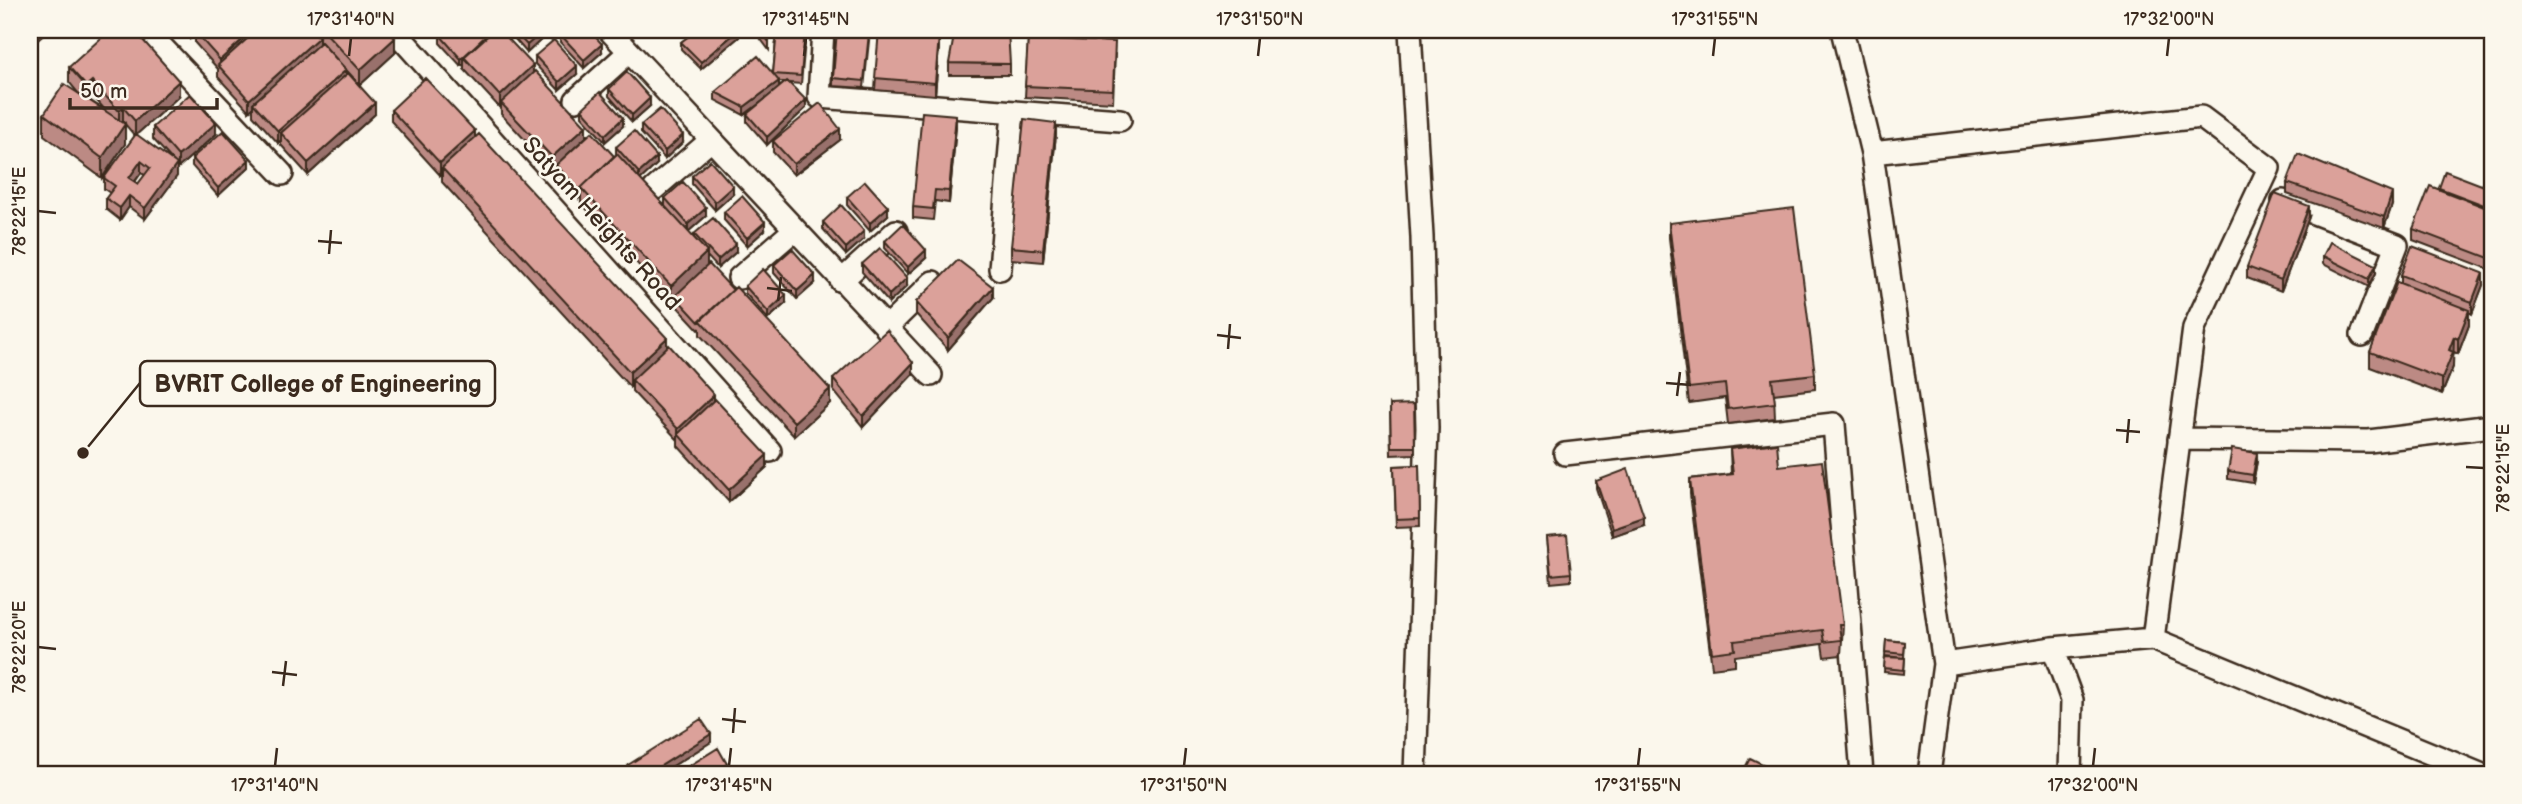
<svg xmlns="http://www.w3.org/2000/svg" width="2522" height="804" font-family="'Balsamiq Sans',sans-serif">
<rect width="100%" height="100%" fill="#fbf7ec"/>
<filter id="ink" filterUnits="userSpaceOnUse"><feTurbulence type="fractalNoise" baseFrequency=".0143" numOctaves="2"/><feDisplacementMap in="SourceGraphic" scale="14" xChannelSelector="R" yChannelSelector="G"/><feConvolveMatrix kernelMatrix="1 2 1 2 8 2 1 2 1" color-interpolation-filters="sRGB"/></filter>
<g filter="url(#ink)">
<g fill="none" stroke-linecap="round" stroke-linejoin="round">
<defs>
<path id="minor" d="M146,30L282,174
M394,30L770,451
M609,30L931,375
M823,30L819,97L1120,120
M1410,30L1422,237L1427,428L1415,774
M1842,30L1872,153L1944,664L1929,774
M576,100L629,52
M1872,153L2201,117L2269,168L2194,328L2153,639
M654,189L711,140
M2283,201L2397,245L2362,335
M1000,269L1013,112
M739,278L794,230
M841,281L896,231
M886,328L933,282
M2179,439L2369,441L2492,426
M1565,454L1834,424L1862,774
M2053,648L2072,700L2070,774
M1944,664L2053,648L2153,639L2480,774"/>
</defs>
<use href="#minor" stroke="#3b2a1e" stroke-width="26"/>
<use href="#minor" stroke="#fbf7ec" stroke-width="21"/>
</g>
<path fill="#bc8a84" stroke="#3b2a1e" stroke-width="2" fill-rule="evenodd" d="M182,30H387L395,53L360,85L319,40V44L346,75L375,114L308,175L281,145V140L278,143L253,115V108L249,111L218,77V69L195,43V35L190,39Z
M507,30H545V36L527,53Z
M692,30H739V37L701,69L681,49V42L694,32Z
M754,30H769V50Z
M777,30H806L801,84L789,83L806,108L767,145L747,122V114L764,100L744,115L715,100V92L773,74ZM779,82H785L779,87Z
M841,30H906V33L939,47L935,95L875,90L879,34Z
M1016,30H1055L1054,39L1115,54L1113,102L1025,97L1028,39H1016Z
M560,34L602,52L584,68L560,42Z
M440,35L533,73L586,126L552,169L501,114V107L500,108L464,69V64L461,66L440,43Z
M869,41L864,88L833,86V78Z
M535,56L577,74L559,90L535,64Z
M949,63L1010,64V75H949Z
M69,67L179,96L136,135L174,162L153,139V127L216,134L178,168L177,166V176L145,219L129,207L120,220L106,209V198L110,193L104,189V178L135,136L125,124V144L102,178L44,135V114L79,94L69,82ZM92,95L106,111L88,99ZM141,173L145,175L138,184L135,182Z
M609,89L650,106L632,122L609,96Z
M582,109L623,126L605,142L582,116Z
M391,110L475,137L714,400L767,467L729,502L678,446V440L632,391V385L630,387L442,182V173L440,175L391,121Z
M641,125L683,142L665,159L641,133Z
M956,126L949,203L935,201L933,220L913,218V207Z
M1056,134L1043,262L1011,259V247Z
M840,140L794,175L773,152V141Z
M616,147L657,164L640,180L665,206V198L706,216L688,232L694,239V234L736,252L718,268L707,256V266L830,403L794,436L700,335V328L699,330L675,304V297L671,300L581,203V195L579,198L556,173V165L614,156L616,155Z
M192,158L249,167L218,196L192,166Z
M692,176L733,194L715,210L692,184Z
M2287,183L2392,205L2384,228L2287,194Z
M2439,188L2492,189V261L2489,269L2413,240V229L2439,190Z
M847,197L888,215L870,231L847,205Z
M724,212L765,230L747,246L724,220Z
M2309,217L2281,291L2247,278V267Z
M823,222L864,239L846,255L823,229Z
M1669,223L1815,374V389L1774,394L1775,418L1728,424L1725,398L1689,403L1669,238Z
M885,241L926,258L908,274L885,248Z
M2323,256L2376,273L2369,287L2323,264Z
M862,264L907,286L889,303L862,272Z
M774,265L815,283L797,299L774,273Z
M2401,275L2483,285L2472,314L2469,312V325L2458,354L2454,352L2453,355V367L2442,394L2370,367V352L2401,284Z
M745,286L786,303L768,319L745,293Z
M993,298L948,350L916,314V302Z
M913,374L863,427L833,390V379Z
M1390,405L1415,447V454L1391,455Z
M1730,449L1779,466L1843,625L1841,655L1824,657L1822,644L1735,656V665L1712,668L1690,494V479L1731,474Z
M2257,461L2253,483L2228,479V471Z
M1419,465L1420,526L1396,527L1394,466Z
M1596,481L1644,525L1612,536L1596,488Z
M1547,537L1571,573V581L1551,583Z
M1886,640L1905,642L1904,658L1885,656Z
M1885,657L1905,658L1904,674L1884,672Z
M711,742L660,774H629L628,773V765Z"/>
<path fill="#99716c" stroke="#3b2a1e" stroke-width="2" d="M33,30H49L30,47V33Z
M190,30H200L195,32V35L190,39Z
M253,30H266L220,67V60Z
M492,30H497L464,57V64L461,66V59Z
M544,30H545V36L527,53V45Z
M739,30V37L701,69V62Z
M939,36V47L935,95V83Z
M319,37V48L253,103V108L249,111V100Z
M395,38V53L360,85V70Z
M602,44V52L584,68V60Z
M533,65V77L501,103V107L500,108V96Z
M577,66V74L559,90V82Z
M346,70V82L281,133V140L278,143V131Z
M92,81V95L86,101V86Z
M179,81V96L135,136V121Z
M779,81V89L744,115V107Z
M650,98V106L632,122V115Z
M806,100V108L767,145V137Z
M375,103V114L308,175V163Z
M123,107V122L119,126V111Z
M956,115V126L949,203V191Z
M623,118V126L605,142V135Z
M216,123V134L178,168V156Z
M1056,123V134L1043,262V250Z
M125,124V144L102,178V158Z
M586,126V137L552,169V157Z
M840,129V140L794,175V164Z
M475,131V143L442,168V173L440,175V163Z
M683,135V142L665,159V151Z
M657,157V164L639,181V173Z
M249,160V167L218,196V188Z
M141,161V173L129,189V178Z
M177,164V176L145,219V208Z
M733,186V194L715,210V202Z
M581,188V195L579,198V190Z
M2392,193V205L2384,228V217Z
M129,196V207L120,220V208Z
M2309,206V217L2281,291V280Z
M888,207V215L870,231V223Z
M706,208V216L688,232V224Z
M765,222V230L747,246V238Z
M34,230V251L30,257V236Z
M864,231V239L846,255V248Z
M736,244V252L718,268V260Z
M926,250V258L908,274V267Z
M2492,250V261L2489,269V258Z
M707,252V267L671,300V286Z
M2376,265V273L2369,287V279Z
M2483,273V285L2472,314V302Z
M815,275V283L797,299V291Z
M907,278V286L889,303V295Z
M993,287V298L948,350V338Z
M786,295V303L768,319V312Z
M2469,310V325L2458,354V339Z
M2454,337L2453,367L2442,394V379L2449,350Z
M667,338V352L632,380V385L630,387V372Z
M913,363V374L863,427V416Z
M830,389V403L794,436V422Z
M714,395V406L678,434V440V429Z
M2257,453V461L2253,483V475Z
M767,455V467L729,502V490Z
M1644,517V525L1612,536V528Z
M711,734V742L660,774H648Z
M727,764V772L723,774H711Z"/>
<path fill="#dba19a" stroke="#3b2a1e" stroke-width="2" fill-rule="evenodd" d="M110,30H134L179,81L135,121L123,107L119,111L92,81L86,86L69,67Z
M198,30H253L220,60L195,32Z
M257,30H312L319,37L249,100L218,65Z
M323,30H387L395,38L360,70Z
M446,30H492L461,59L440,35Z
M494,30H500L533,65L500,96L464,57Z
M513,30H544L527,45Z
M565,30H589L602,44L584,60L560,34Z
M697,30H738L701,62L681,42Z
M760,30H769V42Z
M777,30H805L801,76L773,74Z
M837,30L869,33L864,81L833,78Z
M879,30L939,36L935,83L875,78Z
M955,30H1008L1010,64L949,63Z
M1028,38L1115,42L1113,90L1025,86Z
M554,40L577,66L559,82L535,56Z
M321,42L346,70L278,131L253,103Z
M758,56L779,81L744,107L715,92Z
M535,71L586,126L552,157L501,103Z
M627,72L650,98L632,115L609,89Z
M348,73L375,103L308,163L281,133Z
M425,78L475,131L440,163L391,110Z
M787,81L806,100L767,137L747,114Z
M64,84L125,124L102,158L44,114Z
M600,92L623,118L605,135L582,109Z
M190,94L216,123L178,156L153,127Z
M820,103L840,129L794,164L773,141Z
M660,109L683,135L665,151L641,125Z
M922,112L956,115L949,191L935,190L933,209L913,207Z
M1024,119L1056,123L1043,250L1011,247Z
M223,131L249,160L218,188L192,158Z
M634,131L657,157L639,173L616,147Z
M592,132L614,156L579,190L556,165Z
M136,134L177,164L145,208L129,196L120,208L106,198L115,186L104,178ZM141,161L150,168L138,184L129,178Z
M479,134L667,338L630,372L442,168Z
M617,154L707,252L671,286L581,188Z
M2298,154L2392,193L2384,217L2287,183Z
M710,160L733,186L715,202L692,176Z
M2445,171L2492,189V208L2439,188Z
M865,181L888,207L870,223L847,197Z
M683,182L706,208L688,224L665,198Z
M2430,186L2492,210V250L2489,258L2413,229Z
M2275,193L2309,206L2281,280L2247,267Z
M742,196L765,222L747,238L724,212Z
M841,205L864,231L846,248L823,222Z
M1794,208L1815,374L1772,379L1775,403L1728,409L1725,384L1689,388L1669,223Z
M713,218L736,244L718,260L694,234Z
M903,224L926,250L908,267L885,241Z
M30,228L34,230L30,236Z
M2330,242L2376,265L2369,279L2323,256Z
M2412,246L2483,273L2472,302L2401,275Z
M880,248L907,278L889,295L862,264Z
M792,249L815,275L797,291L774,265Z
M958,260L993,287L948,338L916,302Z
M709,264L733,290L699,322L675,296Z
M763,269L786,295L768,312L745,286Z
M2397,282L2469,310L2458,339L2454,337L2449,350L2453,352L2442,379L2370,352Z
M736,287L830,389L794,422L700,320Z
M887,330L913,363L863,416L833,379Z
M669,345L714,395L678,429L632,380Z
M715,399L767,455L729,490L678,434Z
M1414,404L1415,447H1391L1390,405Z
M1777,443L1779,466L1822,461L1843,625H1839L1841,640L1824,642L1822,630L1734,641L1735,650L1712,653L1690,479L1733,474L1730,449Z
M2232,449L2257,453L2253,475L2228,471Z
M1419,465L1420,518L1396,519L1394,466Z
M1628,469L1644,517L1612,528L1596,481Z
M1567,535L1571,573L1551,575L1547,537Z
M1886,640L1905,642L1904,654L1885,652Z
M1885,657L1905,658L1904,670L1884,668Z
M701,719L711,734L648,774H633L628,765Z
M718,748L727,764L711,774H676Z
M1750,758L1783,774H1742Z"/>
</g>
<path fill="none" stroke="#3b2a1e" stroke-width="2.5" d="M349,56L351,38M804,56L806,38M1258,56L1260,38M1713,56L1715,38M2167,56L2169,38M38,211L56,213M318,241L342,243M329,254L331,230M767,288L792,291M778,301L781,277M1217,335L1241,338M1228,349L1230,324M1666,383L1691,385M1677,396L1680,372M2116,430L2140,432M2127,443L2129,419M2466,467L2484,468M38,647L56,649M272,672L297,675M283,686L286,661M722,719L746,722M733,733L735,708M275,766L277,748M729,766L731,748M1184,766L1186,748M1638,766L1640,748M2093,766L2095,748"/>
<g text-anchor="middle" stroke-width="5" stroke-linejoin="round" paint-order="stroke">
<g font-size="23" fill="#3b2a1e" stroke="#fbf7ec">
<text transform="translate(602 223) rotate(48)" y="8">Satyam Heights Road</text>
</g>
</g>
<path fill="none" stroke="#3b2a1e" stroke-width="2.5" d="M83 453L140 383"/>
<circle fill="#3b2a1e" stroke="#fbf7ec" stroke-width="2.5" cx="83" cy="453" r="7"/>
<rect fill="#fbf7ec" stroke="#3b2a1e" stroke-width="2.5" x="140" y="361" width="355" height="45" rx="7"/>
<g font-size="24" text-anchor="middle" font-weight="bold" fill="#3b2a1e">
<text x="318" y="392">BVRIT College of Engineering</text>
</g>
<rect width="2522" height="804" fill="none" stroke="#fbf7ec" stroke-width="77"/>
<path d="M70 98v10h147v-10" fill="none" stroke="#3b2a1e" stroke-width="3.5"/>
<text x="80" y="98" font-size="21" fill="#3b2a1e" stroke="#fbf7ec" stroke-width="5" paint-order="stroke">50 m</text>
<rect x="38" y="38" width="2446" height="728" fill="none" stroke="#3b2a1e" stroke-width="2.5"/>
<g font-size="18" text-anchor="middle" fill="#3b2a1e">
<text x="351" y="25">17°31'40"N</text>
<text x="806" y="25">17°31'45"N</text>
<text x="1260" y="25">17°31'50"N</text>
<text x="1715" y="25">17°31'55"N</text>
<text x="2169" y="25">17°32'00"N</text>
<text transform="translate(19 211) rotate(-90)" y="6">78°22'15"E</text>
<text transform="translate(2503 468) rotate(-90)" y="6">78°22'15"E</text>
<text transform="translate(19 647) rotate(-90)" y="6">78°22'20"E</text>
<text x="275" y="791">17°31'40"N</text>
<text x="729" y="791">17°31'45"N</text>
<text x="1184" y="791">17°31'50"N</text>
<text x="1638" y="791">17°31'55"N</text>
<text x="2093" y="791">17°32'00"N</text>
</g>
</svg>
